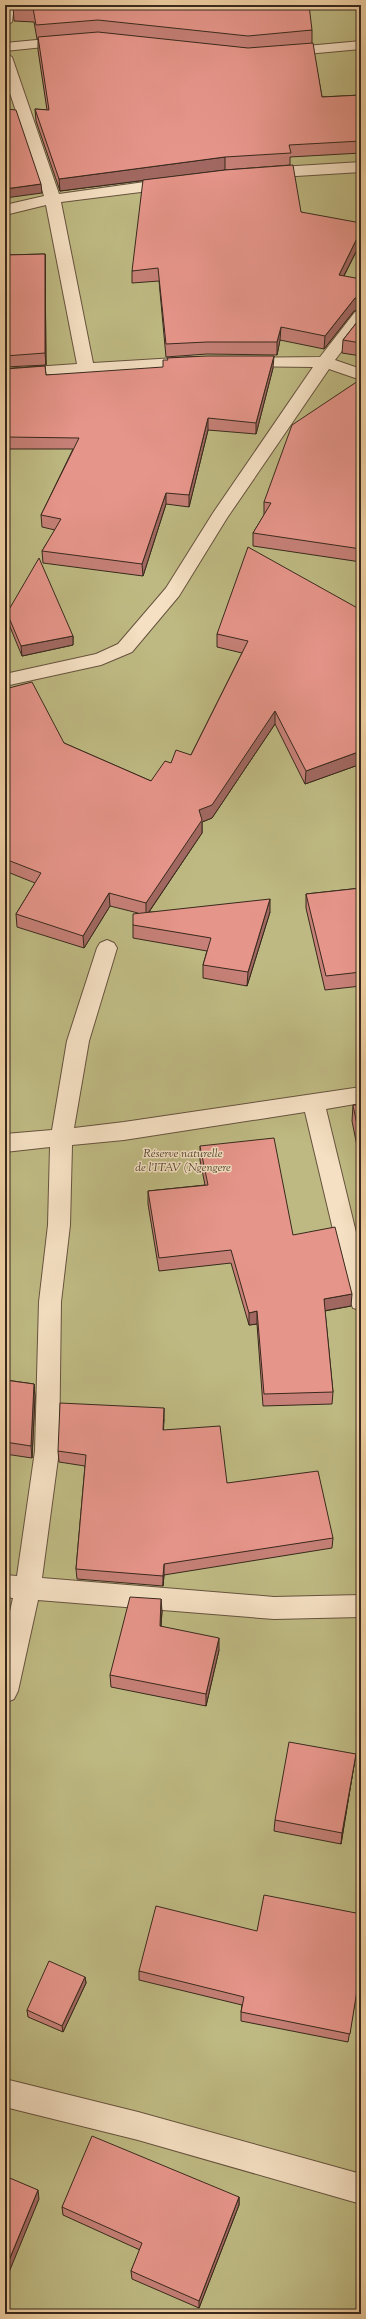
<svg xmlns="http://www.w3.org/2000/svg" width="366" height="2319" font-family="'Sorts Mill Goudy',serif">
<rect width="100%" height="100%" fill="#efd0a3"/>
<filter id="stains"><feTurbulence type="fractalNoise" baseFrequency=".005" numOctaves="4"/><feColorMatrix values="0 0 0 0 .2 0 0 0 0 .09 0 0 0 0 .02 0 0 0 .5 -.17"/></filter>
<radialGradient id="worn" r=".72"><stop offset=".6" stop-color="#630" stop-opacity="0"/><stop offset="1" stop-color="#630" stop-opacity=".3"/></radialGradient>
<path fill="#beb982" stroke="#7b7150" d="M5,5H361V2314H5Z"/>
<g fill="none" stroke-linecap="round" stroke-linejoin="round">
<defs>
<path id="street" d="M5,5H14L12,22L5,26Z
M68,37L73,38L75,41L73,44L5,51V43Z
M361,41V49L285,56L278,52L285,48Z
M5,53L12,57L59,194L173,178L181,183L173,188L61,202L93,363L192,357L198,359L200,362L198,365L93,373L86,376L80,374L5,379V369L77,364L46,205L5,215V205L44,196L5,78Z
M361,162V172L264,178L256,173L264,168Z
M361,310V326L335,360L361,369V380L329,369L227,518L179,596L132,652L101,665L5,686V674L96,654L118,644L166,588L213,513L313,367L244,366L238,364L236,361L238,358L320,357L355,312Z
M107,940L114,943L117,948L89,1041L74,1128L124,1122L361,1087V1103L326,1109L361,1253V1310L353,1308L350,1301L305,1112L124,1140L72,1145L70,1225L61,1302L59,1451L42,1578L274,1597L361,1595V1617L274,1619L38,1600L18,1691L14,1699L5,1703V1634L13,1598L5,1597V1575L17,1576L35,1451L39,1302L48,1225L50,1147L5,1152V1134L52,1130L67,1041L97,948L100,943Z
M5,2079L138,2112L361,2174V2204L138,2140L5,2107Z"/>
</defs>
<use href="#street" stroke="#66533e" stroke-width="2"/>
<use href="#street" fill="#f5e0c3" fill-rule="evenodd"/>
</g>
<path fill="#c68077" stroke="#38291d" d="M13,5L312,30V43L322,97L361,95V153L290,157V165L225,170L60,191L36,121L35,109L47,110L38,50V39H37L34,22L14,21Z
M301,212L361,242L344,276L354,311L324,349L280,340L277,355L207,354L166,357L159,281L132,283V271Z
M45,254L46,365L5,367V255Z
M361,317V356L342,353L343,340Z
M45,366L46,375L273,368L256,434L208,430L189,507L166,504L143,576L43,563L42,551L55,530L42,527L41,515L73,449H8L6,414H5V369Z
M361,379V562L253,546V533L264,515V502Z
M361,610V764L305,784L275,724L212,818L202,822V833L149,912H270L247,986L203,978V965L207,951L133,938V925L138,913L110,906L84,948L17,927L16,914L35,883L5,871V689L64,743L151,781L171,763L191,755L242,653L217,647V634Z
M7,613L73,636V645L22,656L8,622Z
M361,888V986L325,990L306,908V894Z
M353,1105H361V1166L352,1121Z
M200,1146L293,1235L351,1306L325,1311L333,1392L332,1404L263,1406L257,1324L249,1325L231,1263L159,1271L148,1204V1191L205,1185L200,1160Z
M361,1220V1247L358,1235L360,1221Z
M5,1361L6,1374V1380L34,1384L35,1397L32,1458L5,1454Z
M164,1419L163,1430L227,1483L333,1538L332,1548L164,1575L163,1586L77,1579L76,1569L85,1466L59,1462L58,1451Z
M162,1611L161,1626L219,1650L206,1706L111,1687L110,1675Z
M354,1765L341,1844L274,1831L275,1820Z
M361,1966L348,2042L241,2021V2012L242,2005L139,1980V1971Z
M85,1977L86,1983L63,2032L28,2017L27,2010Z
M239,2197V2205L199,2308L132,2279L131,2271L140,2250L63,2215L62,2207Z"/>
<path fill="#a16861" stroke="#38291d" d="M225,157V170L60,191L59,179Z
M41,184L42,193L5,198V189Z
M361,230V242L338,287L339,275Z
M45,254V266L46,365L45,353Z
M361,296V309L354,311L324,349L325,336L355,298Z
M281,327L280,340L277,355V342Z
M274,356L273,368L256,434V423Z
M208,418V430L189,507V495Z
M166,493V504L143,576L142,564Z
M73,636V645L22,656L21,646Z
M275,711V724L212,818L202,822V833L146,916V903L199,810Z
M361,751V764L305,784L306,771Z
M109,893L110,906L84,948L83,936Z
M270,899V912L247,986L248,972Z
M352,1294L351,1306L323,1311L324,1299Z
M257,1311V1324L249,1325V1313Z
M5,1361L6,1374L5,1383Z
M34,1384L35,1397L32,1458L31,1446Z
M164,1408V1419L163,1441V1430Z
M164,1564V1575L163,1586V1576Z
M161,1599L162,1611L160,1638V1626Z
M219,1638V1650L206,1706V1694Z
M356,1754L354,1765L341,1844L342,1833Z
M85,1977L86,1983L63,2032L62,2026Z
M38,2190L39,2199L5,2282V2270Z
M239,2197V2205L199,2308V2301Z"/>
<path fill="#e6958a" stroke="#38291d" d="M13,5H309L312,30L248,36L98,20L36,25L33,8H13Z
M98,32L248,48L313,43L322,97L361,95V141L289,145L291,153L225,157L59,179L35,109L49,110L38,37Z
M5,109L16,110L41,184L5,189Z
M293,165L301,212L361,223V230L339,275L361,279V296L355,298L325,336L281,327L277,342H207L166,344L158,268L132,271L143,180L225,170Z
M45,254V353L5,356V255Z
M361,317V343L343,340Z
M207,356H274L256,423L208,418L189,495L166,493L142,564L42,551L61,519L41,515L79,438L7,437L6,403H5V369L45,366L46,375L163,367V360H168L167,358Z
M361,379V549L253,533L271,503L264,502L292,425Z
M248,547L361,610V751L306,771L275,711L212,805L199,810L202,820L146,903L109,893L83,936L16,914L41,873L5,859V689L32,682L64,743L151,781L165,761L171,763L176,750L191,755L248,641L217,634Z
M39,558L73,636L21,646L7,613Z
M361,888V972L326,976L306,894Z
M270,899L248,972L203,965L211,938L133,925V914Z
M353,1105H361V1145Z
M274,1138L293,1235L335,1227L352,1294L324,1299L333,1392L264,1394L257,1311L249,1313L231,1250L159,1258L148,1191L208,1185L200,1146Z
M5,1380L34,1384L31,1446L5,1442Z
M60,1403L164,1408L163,1430L220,1426L227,1483L318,1471L333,1538L164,1564L163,1576L76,1569L86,1455L58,1451Z
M130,1597L161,1599L160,1626L219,1638L206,1694L110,1675Z
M289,1742L356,1754L342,1833L275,1820Z
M264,1895L361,1914V1966L350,2034L241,2012L244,1997L139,1971L156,1906L257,1931Z
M49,1961L85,1977L62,2026L27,2010Z
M92,2136L239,2197L199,2301L131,2271L142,2243L62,2207Z
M5,2176L38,2190L5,2270Z"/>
<g text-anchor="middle" stroke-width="3" stroke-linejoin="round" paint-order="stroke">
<g font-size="12" font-style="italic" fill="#534631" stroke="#f5e0c3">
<text x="183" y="1157">Réserve naturelle<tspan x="183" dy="14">de l'ITAV (Ngengere</tspan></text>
</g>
</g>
<rect width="366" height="2319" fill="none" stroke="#efd0a3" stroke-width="20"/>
<rect x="6" y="6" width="354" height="2307" fill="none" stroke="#38291d" stroke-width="2"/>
<rect x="10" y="10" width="346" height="2299" fill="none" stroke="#38291d"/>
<rect width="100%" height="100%" filter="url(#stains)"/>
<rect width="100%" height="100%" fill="url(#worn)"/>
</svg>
